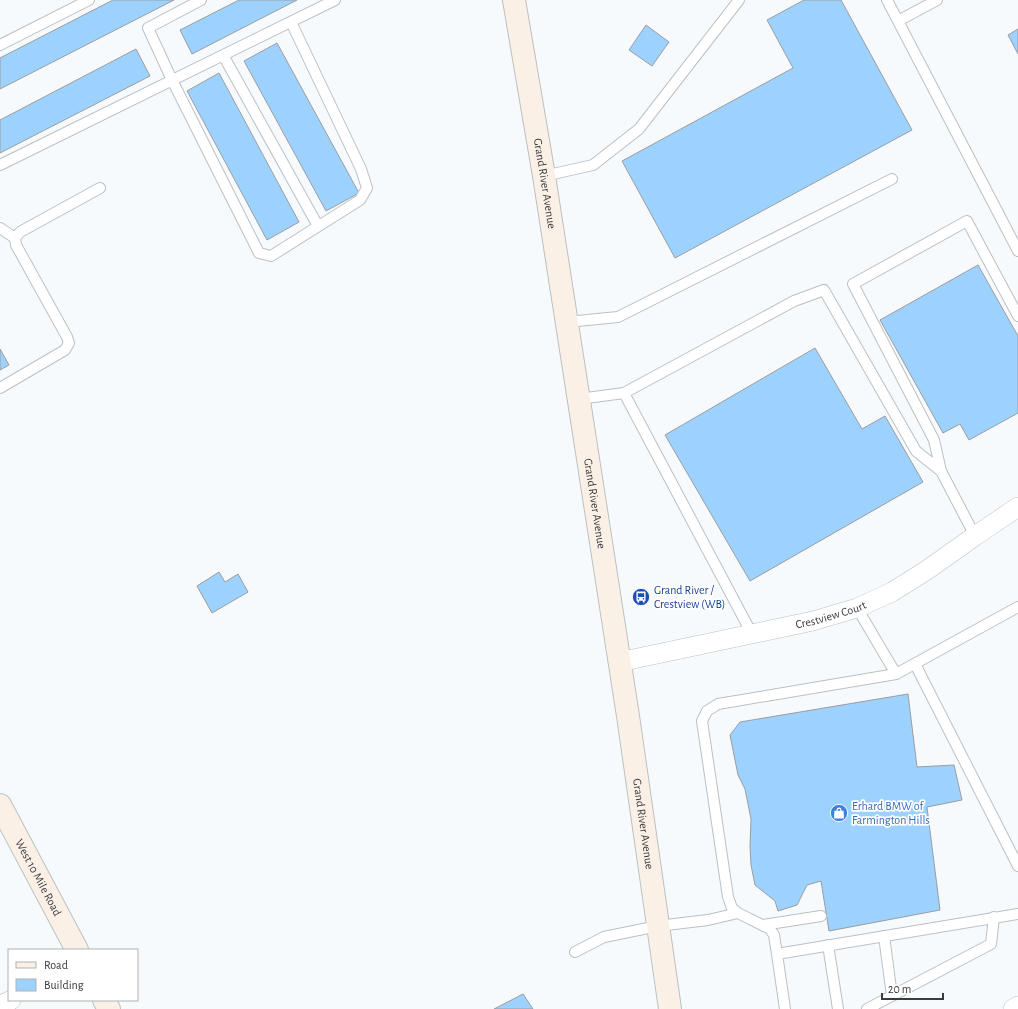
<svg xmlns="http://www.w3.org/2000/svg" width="1018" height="1009" font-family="'Alegreya Sans',sans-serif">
<rect width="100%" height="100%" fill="#f6fafd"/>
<path fill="#9ed2fe" stroke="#9a9da0" d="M113,0H174L0,89V58Z
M239,0H297L192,54L180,30Z
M804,0H841L912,130L675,258L622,161L793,68L767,20Z
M646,25L669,42L652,66L629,50Z
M1018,29V54L1008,35Z
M277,43L359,193L326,211L244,61Z
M136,49L150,76L0,153V120Z
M219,73L299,222L267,240L187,91Z
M978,265L1018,336V413L969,440L960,424L943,433L880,320Z
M815,348L862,429L885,416L923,482L750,581L665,435Z
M0,349L9,365L0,370Z
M219,572L225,582L238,574L248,592L212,613L197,586Z
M908,694L917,767L954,765L962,800L927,807L940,910L829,931L821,881L807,885L797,905L778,911L775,901L755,885L751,865L750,846L751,819L745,789L738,775L730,735L740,722Z
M523,994L533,1009H494Z"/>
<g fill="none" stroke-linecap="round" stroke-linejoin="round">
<defs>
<path id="service" d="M201,0L148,28L172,80L259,253L271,256L360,200L367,188L361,169L291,22
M887,0L1018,251
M898,21L937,0
M0,45L89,0
M223,55L318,226
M0,165L335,0
M544,176L593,165L639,129L739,0
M0,228L15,238
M567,322L618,317L892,179
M0,388L65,350L69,343L67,337L16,245L15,238L20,232L100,188
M624,393L752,634
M579,399L624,393L794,301L824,290L916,451L941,471L975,536
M941,471L934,440L853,284L967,221L1018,316
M1018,607L896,674L718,704L707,711L702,721L728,897L732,908L738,913L770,929L774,935L777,954L1018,914
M857,608L896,674
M915,664L1018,866
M763,925L821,916
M884,936L892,996
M828,945L838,1009
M575,952L604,937L658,926L708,920L738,913
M777,954L785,1009
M867,1009L991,944L994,917"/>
<g id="minor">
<path id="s1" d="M619,662L813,621L857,608L892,592L927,570L975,536L1018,507"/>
<path d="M0,1006L11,1000"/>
<path d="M1013,1009L1018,1006"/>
</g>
<g id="secondary">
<path id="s2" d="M514,0L544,176L628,716L670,1009"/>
<path id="s3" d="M0,805L77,950"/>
<path d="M104,1000L109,1009"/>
</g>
</defs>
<use href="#service" stroke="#bcc0c3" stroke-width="12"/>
<use href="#minor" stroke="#bcc0c3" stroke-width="20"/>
<use href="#secondary" stroke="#bcc0c3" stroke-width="24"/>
<use href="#service" stroke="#fff" stroke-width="10"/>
<use href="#minor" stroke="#fff" stroke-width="19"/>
<use href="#secondary" stroke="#fbf0e6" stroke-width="22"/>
</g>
<defs>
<symbol id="bus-disc" viewBox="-11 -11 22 22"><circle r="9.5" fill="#1a4fb4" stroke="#fff"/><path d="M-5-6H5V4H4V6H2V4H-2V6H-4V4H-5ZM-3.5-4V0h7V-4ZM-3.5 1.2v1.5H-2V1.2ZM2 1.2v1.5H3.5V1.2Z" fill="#fff"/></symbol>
<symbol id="shop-disc" viewBox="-11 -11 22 22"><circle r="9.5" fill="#3f7fe0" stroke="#fff"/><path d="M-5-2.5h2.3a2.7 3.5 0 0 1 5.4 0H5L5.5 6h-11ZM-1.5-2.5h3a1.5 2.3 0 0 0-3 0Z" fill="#fff"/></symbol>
</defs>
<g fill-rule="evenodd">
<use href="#bus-disc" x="631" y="587" width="20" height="20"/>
<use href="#shop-disc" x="829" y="803" width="20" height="20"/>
</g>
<g text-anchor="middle" stroke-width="3.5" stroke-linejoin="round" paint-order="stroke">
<g font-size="12" fill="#393b3c" stroke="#fff">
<text dy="4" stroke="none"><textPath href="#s2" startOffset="186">Grand River Avenue</textPath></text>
<text dy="4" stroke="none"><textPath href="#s2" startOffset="510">Grand River Avenue</textPath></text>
<text dy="4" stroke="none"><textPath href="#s1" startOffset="217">Crestview Court</textPath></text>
<text dy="4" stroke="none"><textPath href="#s2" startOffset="834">Grand River Avenue</textPath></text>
<text dy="4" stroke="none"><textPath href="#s3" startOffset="82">West 10 Mile Road</textPath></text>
</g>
<g font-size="12" fill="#164399" stroke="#fff" text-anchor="start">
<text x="654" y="594">Grand River /<tspan x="654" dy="14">Crestview (WB)</tspan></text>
</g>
<g font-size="12" fill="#366cbe" stroke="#fff" text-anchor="start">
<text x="852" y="810">Erhard BMW of<tspan x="852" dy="14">Farmington Hills</tspan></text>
</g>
</g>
<rect x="8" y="949" width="130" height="52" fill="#ffffff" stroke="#b0b1b1"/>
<rect x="16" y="962" width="20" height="6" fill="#fbf0e6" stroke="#b0b1b1"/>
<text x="44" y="969" font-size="12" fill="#393b3c">Road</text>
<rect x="16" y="979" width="20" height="12" fill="#9ed2fe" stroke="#b0b1b1"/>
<text x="44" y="989" font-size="12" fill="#393b3c">Building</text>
<path d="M882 993v6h61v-6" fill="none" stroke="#393b3c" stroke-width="2"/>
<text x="888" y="993" font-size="12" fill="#393b3c" stroke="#ffffff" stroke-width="3" paint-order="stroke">20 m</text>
</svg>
